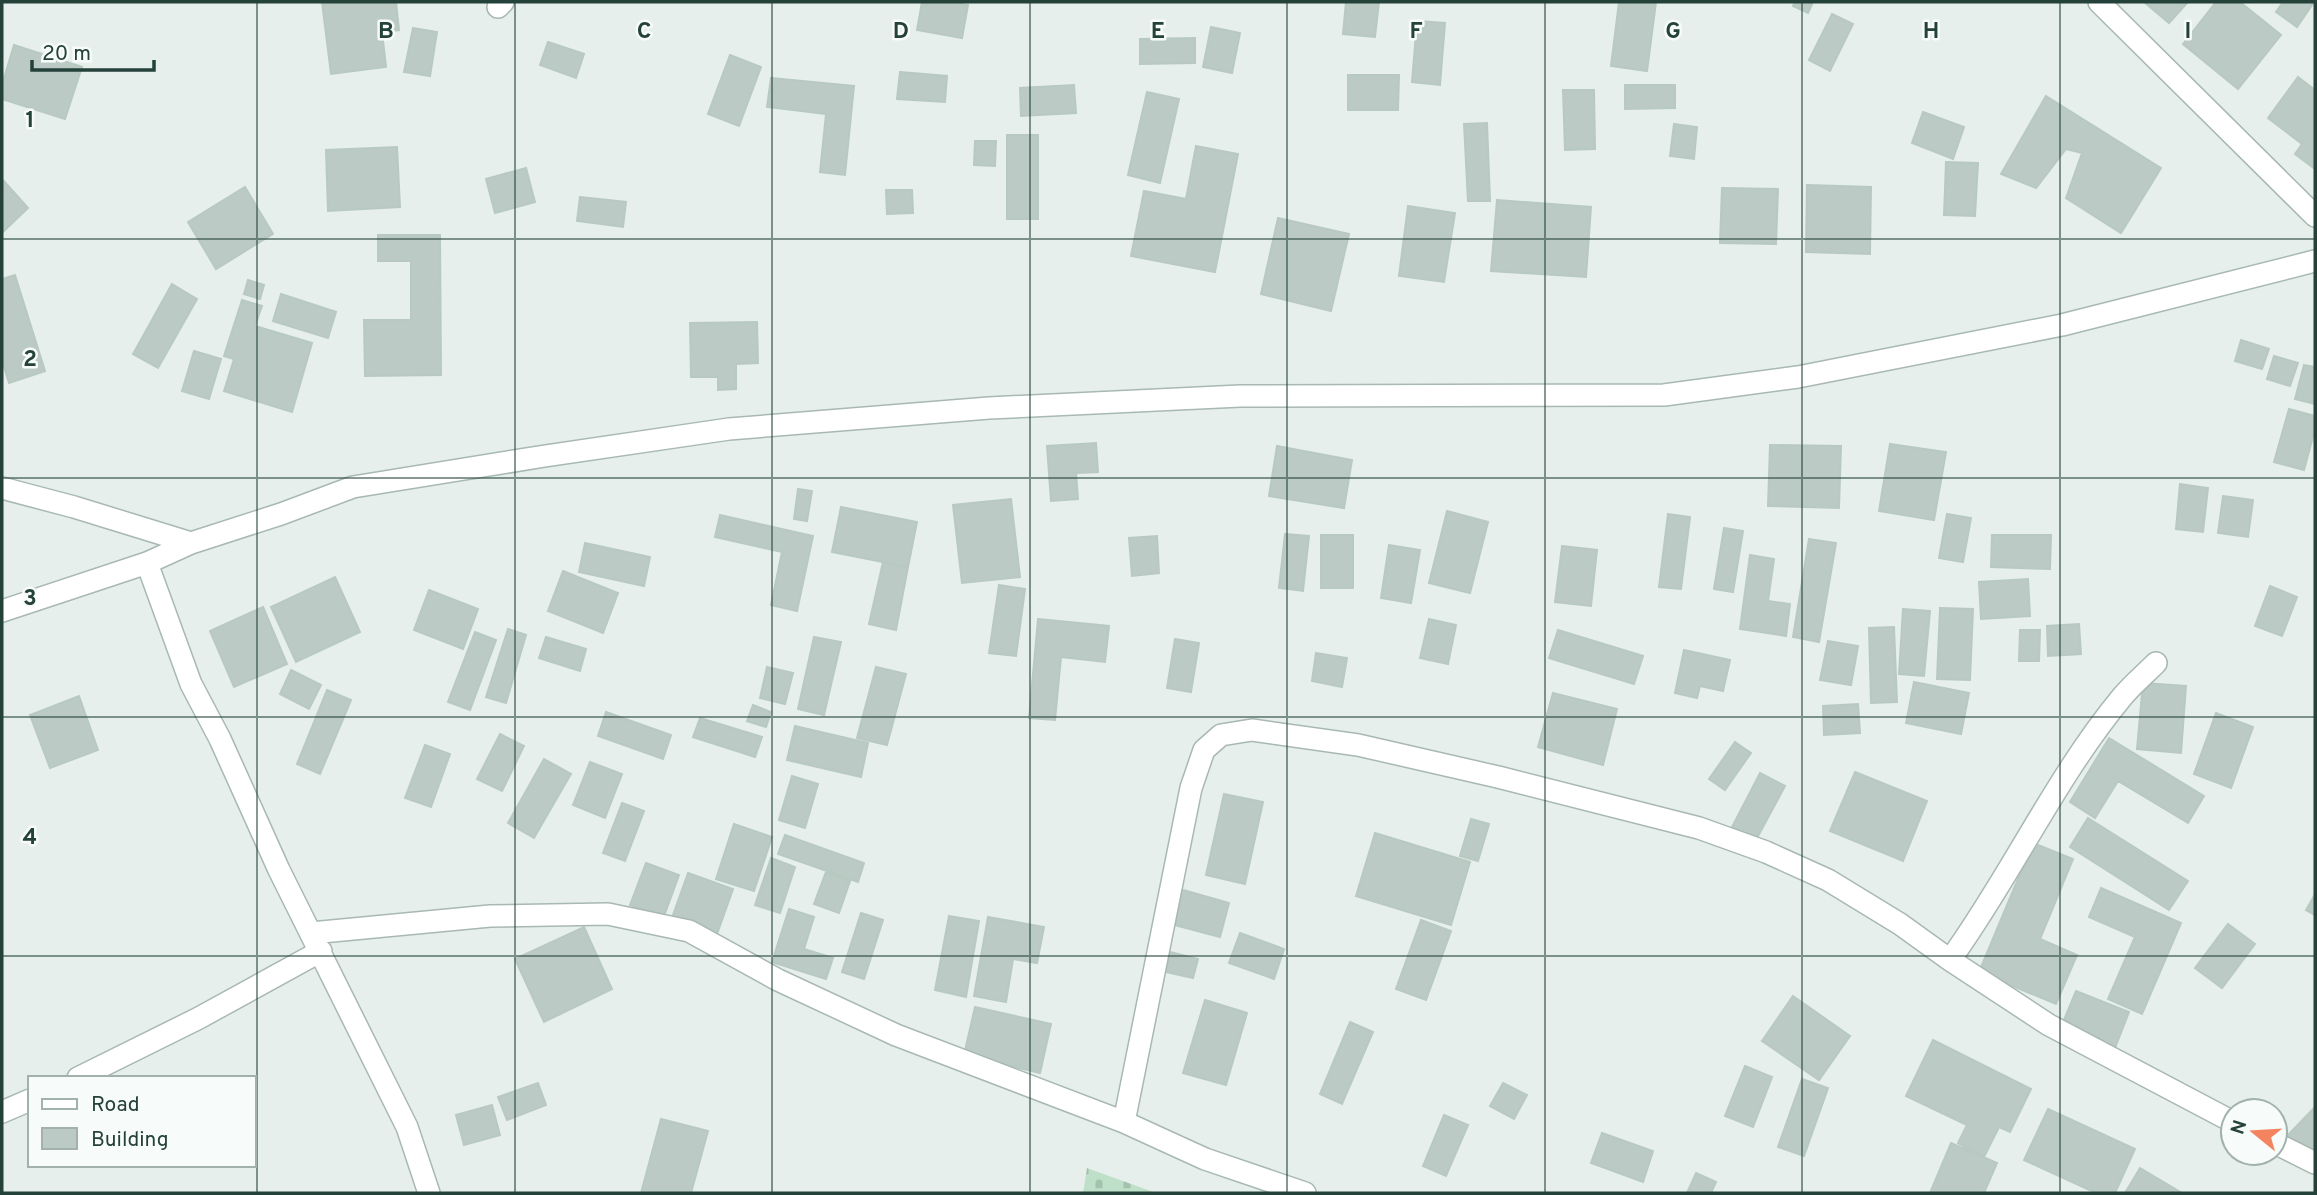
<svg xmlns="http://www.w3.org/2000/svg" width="2317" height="1195" font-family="Overpass,sans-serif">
<defs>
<pattern id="cemetery-stones" width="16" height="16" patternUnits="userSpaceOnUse" patternTransform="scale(1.75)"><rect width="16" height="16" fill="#bfe0c8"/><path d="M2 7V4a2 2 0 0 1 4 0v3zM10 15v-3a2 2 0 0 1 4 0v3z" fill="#a4c1ad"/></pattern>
</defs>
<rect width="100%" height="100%" fill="#e6efeb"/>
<path fill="url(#cemetery-stones)" d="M1087,1168L1156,1193H1083Z"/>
<path fill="#bbcac4" stroke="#b8c9c2" stroke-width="2" d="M322,2H396L399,30L382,32L386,67L331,74Z
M922,2H952L968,5L962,38L917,30Z
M1346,2H1379L1375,37L1343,34Z
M1619,2H1656L1647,71L1611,66Z
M1795,2H1813L1808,13L1793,6Z
M2144,2H2188L2169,23Z
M2216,2H2240L2281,35L2238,89L2183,44Z
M2283,2H2314L2297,27L2276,12Z
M1832,14L1853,24L1830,71L1809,60Z
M1417,21L1445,23L1440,85L1412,82Z
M1211,27L1240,33L1232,73L1203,67Z
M413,28L437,32L430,76L404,72Z
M1195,38V63L1140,64V39Z
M548,42L584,54L576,78L540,65Z
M14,45L82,67L65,119L2,99V85Z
M730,55L761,67L739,126L708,114Z
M900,72L947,76L945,102L897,99Z
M1348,75H1399L1398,110H1348Z
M2298,77L2315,90V169L2295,154L2302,144L2268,118Z
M771,78L854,86L845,175L820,172L826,114L767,107Z
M1074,85L1076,113L1021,116L1020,88Z
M1625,85H1675V108L1625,109Z
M1563,90H1594L1595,149L1565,150Z
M1147,92L1179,99L1160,183L1128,175Z
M2046,96L2161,168L2121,233L2066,198L2082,153L2066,149L2036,188L2001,174Z
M1923,112L1964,127L1953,159L1912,143Z
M1487,123L1490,201H1468L1464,124Z
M1674,124L1697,127L1694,159L1670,156Z
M1007,135H1038V219H1007Z
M975,141H996L995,166L974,165Z
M1196,146L1238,154L1215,272L1131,256L1144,191L1186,199Z
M397,147L400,207L328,211L326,150Z
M1946,162L1978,163L1975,216L1944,215Z
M526,168L535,202L495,213L486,179Z
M2,179L28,208L2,233Z
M1807,185L1871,187L1870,254L1806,252Z
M245,187L273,234L216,269L188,222Z
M1722,188L1778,189L1776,244L1720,243Z
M886,190H912L913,213L887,214Z
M580,197L626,202L623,227L577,221Z
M1497,200L1591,207L1586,277L1491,271Z
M1408,206L1455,213L1444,282L1399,276Z
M1278,218L1349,234L1331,311L1261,294Z
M378,235H440L441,375L365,376L364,320H411V261H378Z
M15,275L45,371L9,383L2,360V279Z
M248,280L264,285L260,299L244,294Z
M172,284L197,299L158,368L133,354Z
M281,294L336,312L328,338L273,321Z
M242,300L262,306L255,326L312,343L292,412L224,391L234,359L224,356Z
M757,322L758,363L736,364V389L718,390V377H691L690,323Z
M2241,340L2269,349L2262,369L2235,361Z
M194,351L221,359L209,399L182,391Z
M2274,356L2298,363L2290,386L2267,379Z
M2304,365L2315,367V404L2295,399Z
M2289,409L2315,416V429L2304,470L2274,462Z
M1096,443L1098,472L1076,473L1078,499L1051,501L1047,446Z
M1890,444L1946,452L1934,520L1879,511Z
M1770,445L1841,446L1839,508L1768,506Z
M1277,446L1352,460L1344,508L1269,496Z
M2180,484L2208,488L2203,532L2176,529Z
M798,489L812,491L807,521L794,519Z
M2223,496L2253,500L2248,537L2218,533Z
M1011,499L1020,577L962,583L953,505Z
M841,507L917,522L908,567L832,552Z
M1447,511L1488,522L1470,593L1429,583Z
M1668,514L1690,517L1681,589L1659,587Z
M1947,514L1971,518L1963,562L1939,558Z
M720,515L813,536L797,611L771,605L782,552L715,537Z
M1724,528L1743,531L1733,592L1714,589Z
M1285,534L1309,536L1303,591L1279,588Z
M1321,535H1353V588H1321Z
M1992,535H2051L2050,569L1991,567Z
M1157,536L1159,573L1132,576L1129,538Z
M1809,539L1836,543L1819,642L1793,637Z
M585,543L650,557L644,586L579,572Z
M1389,545L1420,550L1411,603L1381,598Z
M1562,546L1597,550L1591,606L1555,602Z
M1750,555L1774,559L1768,601L1790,604L1786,636L1740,629Z
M883,562L908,567L896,630L869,624Z
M563,571L618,593L603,633L548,611Z
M335,577L360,632L296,662L271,607Z
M2028,579L2030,616L1981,619L1979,582Z
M999,585L1025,589L1016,656L989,653Z
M2270,586L2297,597L2282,636L2255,626Z
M429,590L478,609L463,649L414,630Z
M263,607L287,664L234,687L210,631Z
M1940,608L1973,609L1970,680L1937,679Z
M1903,609L1930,611L1924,676L1899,674Z
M1038,619L1109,626L1105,662L1061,657L1055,720L1029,718Z
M1429,619L1456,625L1448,664L1420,658Z
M2079,624L2081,654L2048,656L2047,626Z
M1894,627L1897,702L1871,703L1869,628Z
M508,629L526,635L506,703L486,697Z
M1558,630L1643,656L1634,684L1549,658Z
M2020,630H2040L2039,661H2019Z
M475,632L496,640L470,710L448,702Z
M546,637L586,649L580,671L539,658Z
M814,637L841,642L824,715L798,709Z
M1175,639L1199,643L1191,692L1167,688Z
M1828,641L1858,646L1851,685L1820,680Z
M1684,650L1730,660L1723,691L1700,686L1697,698L1675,693Z
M1316,653L1347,658L1342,687L1312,681Z
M767,667L793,673L785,704L760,698Z
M876,667L906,674L887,745L857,738Z
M291,670L321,685L309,709L280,694Z
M1914,682L1969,693L1961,734L1906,723Z
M2143,683L2186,686L2181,753L2137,749Z
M327,690L351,700L320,774L297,764Z
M1553,693L1617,709L1603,765L1538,747Z
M79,696L98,750L50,768L30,715Z
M1858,704L1860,733L1824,735L1823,706Z
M753,705L771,712L766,727L747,721Z
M606,712L671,735L663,759L598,736Z
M2216,713L2253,727L2231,788L2194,774Z
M700,718L762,737L755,757L693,737Z
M795,726L868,743L861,777L787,760Z
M500,734L524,746L502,791L477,779Z
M2109,738L2204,796L2188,823L2118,781L2095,818L2070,802Z
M1735,742L1751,753L1725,790L1709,779Z
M425,745L450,754L431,807L405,798Z
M544,759L571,774L534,838L508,823Z
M590,762L622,774L605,818L573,805Z
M1855,772L1927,801L1903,861L1830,831Z
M1760,773L1785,786L1756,840L1732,827Z
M792,776L818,784L805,828L779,820Z
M1224,794L1263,802L1245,884L1206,875Z
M622,803L644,811L625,861L603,853Z
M2088,818L2188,881L2169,910L2070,847Z
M1471,819L1489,824L1478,861L1460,856Z
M734,824L772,837L754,891L716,879Z
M1375,833L1470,862L1451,925L1356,896Z
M785,835L864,863L858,882L778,854Z
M2033,843L2073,859L2040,939L2077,955L2056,1004L1979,972Z
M771,858L795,867L780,913L755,905Z
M646,863L679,875L664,916L630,905Z
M826,872L850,881L839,913L814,904Z
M688,873L733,889L717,934L672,918Z
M1176,888L1229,903L1220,937L1167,923Z
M2101,888L2181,923L2142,1014L2108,999L2135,937L2089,917Z
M2315,894V915L2306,910Z
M789,909L814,917L804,949L833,958L826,979L772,962Z
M861,913L883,920L864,979L842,972Z
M949,916L979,921L966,997L935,990Z
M988,917L1044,927L1037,963L1013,959L1006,1002L974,996Z
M1421,920L1451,931L1426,1000L1396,989Z
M2228,924L2255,944L2222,988L2195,968Z
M584,927L612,989L544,1022L515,959Z
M1240,933L1284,949L1274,979L1229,963Z
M1170,952L1198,959L1193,978L1166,972Z
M2076,991L2129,1012L2115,1048L2061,1027Z
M1793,996L1850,1036L1819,1080L1762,1041Z
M1205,1000L1247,1013L1226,1085L1183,1073Z
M975,1007L1051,1024L1040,1073L964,1055Z
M1350,1022L1373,1032L1342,1104L1320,1094Z
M1933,1040L2031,1089L2010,1132L1999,1127L1984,1157L1958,1143L1967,1125L1906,1096Z
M1745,1066L1772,1077L1753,1127L1725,1116Z
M1802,1079L1828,1088L1804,1156L1778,1147Z
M538,1083L546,1105L507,1120L498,1097Z
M1503,1083L1527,1095L1514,1119L1490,1106Z
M492,1105L500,1135L464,1145L456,1115Z
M2315,1107V1157L2313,1159L2288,1135Z
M2048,1109L2135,1149L2115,1193H2096L2024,1160Z
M1444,1115L1468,1125L1446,1176L1423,1166Z
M661,1119L708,1131L691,1193H641Z
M1602,1133L1653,1151L1643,1182L1591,1163Z
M1951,1143L1997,1163L1984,1193H1930Z
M2140,1168L2182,1193H2125Z
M1696,1173L1716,1182L1711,1193H1687Z"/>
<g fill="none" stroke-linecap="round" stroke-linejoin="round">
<defs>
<path id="minor" d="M2099,2L2315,216
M498,7L503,2
M2,488L74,507L191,543
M147,563L191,684L220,739L279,870L407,1127L429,1193
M2,611L147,563L191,543L281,514L353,487L545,456L729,429L989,408L1240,396L1664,395L1798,377L2062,325L2315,261
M311,933L490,916L608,914L689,931L778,980L896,1035L1124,1122L1205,1159L1305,1193
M1950,960C2011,876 2055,778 2122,697C2132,685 2145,674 2156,663
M78,1078L199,1018L321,951
M2,1112L30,1100
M1124,1122L1191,788L1204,750L1221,735L1252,730L1358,745L1498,777L1699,828L1766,852L1828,880L1900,924L1950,960L2049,1025L2233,1122
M2275,1143L2315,1163"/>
</defs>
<use href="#minor" stroke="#a8b8b2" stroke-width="24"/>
<use href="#minor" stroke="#fff" stroke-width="21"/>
</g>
<path fill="none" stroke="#24423a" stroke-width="2" stroke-opacity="0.55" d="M257,2V1193M515,2V1193M772,2V1193M1030,2V1193M1287,2V1193M1545,2V1193M1802,2V1193M2060,2V1193M2,239H2315M2,478H2315M2,717H2315M2,956H2315"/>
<g font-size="23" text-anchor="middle" font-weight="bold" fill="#24423a" stroke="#f7fbf9" stroke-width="5" stroke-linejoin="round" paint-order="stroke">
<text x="386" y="38">B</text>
<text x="644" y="38">C</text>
<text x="901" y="38">D</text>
<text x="1158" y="38">E</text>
<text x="1416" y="38">F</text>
<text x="1673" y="38">G</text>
<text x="1931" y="38">H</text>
<text x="2188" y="38">I</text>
<text x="30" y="127">1</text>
<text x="30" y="366">2</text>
<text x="30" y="605">3</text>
<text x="30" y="844">4</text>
</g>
<rect width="2317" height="1195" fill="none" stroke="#24423a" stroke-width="7"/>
<rect x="28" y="1076" width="228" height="91" fill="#f7fbf9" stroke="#a3b1ad" stroke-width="2"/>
<rect x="42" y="1099" width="35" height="10" fill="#ffffff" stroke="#a3b1ad" stroke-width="2"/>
<text x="91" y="1111" font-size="21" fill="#24423a">Road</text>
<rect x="42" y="1128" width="35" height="21" fill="#bbcac4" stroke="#a3b1ad" stroke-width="2"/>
<text x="91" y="1146" font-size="21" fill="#24423a">Building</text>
<g transform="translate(2254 1132) rotate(288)"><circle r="33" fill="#f7fbf9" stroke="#a3b1ad" stroke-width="2"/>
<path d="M0-5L12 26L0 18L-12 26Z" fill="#f4845f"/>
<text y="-10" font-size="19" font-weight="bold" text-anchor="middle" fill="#24423a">N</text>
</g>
<path d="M32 60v10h122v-10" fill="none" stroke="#24423a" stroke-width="3.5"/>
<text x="42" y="60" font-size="21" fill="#24423a" stroke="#f7fbf9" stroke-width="5" paint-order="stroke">20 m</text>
</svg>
